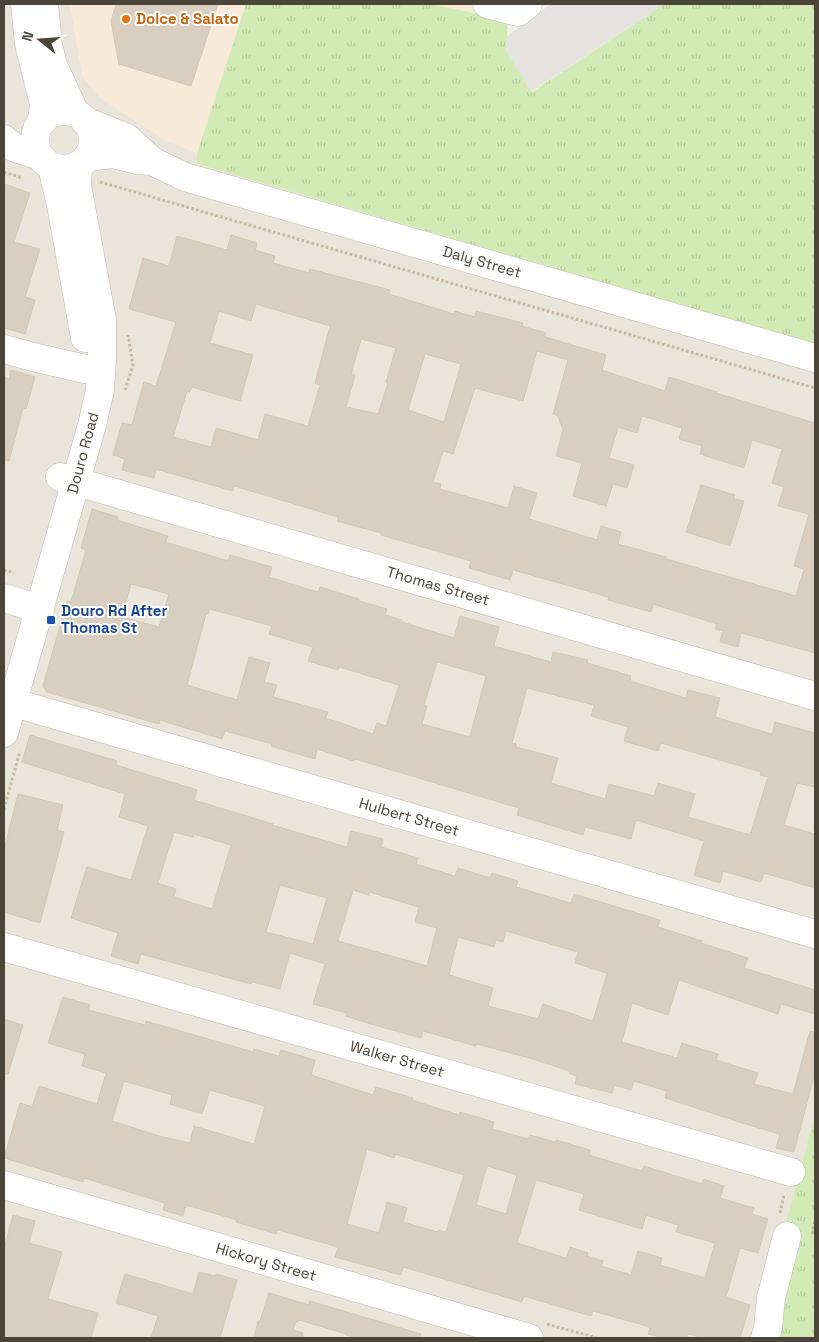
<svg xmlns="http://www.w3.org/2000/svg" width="819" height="1342" font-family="'Space Grotesk',sans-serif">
<defs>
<pattern id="grass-tufts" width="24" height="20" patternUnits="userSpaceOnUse" patternTransform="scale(1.25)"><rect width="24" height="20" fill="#d2eab5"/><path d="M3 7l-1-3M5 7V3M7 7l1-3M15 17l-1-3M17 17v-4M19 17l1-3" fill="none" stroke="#b6ca9c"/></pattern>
</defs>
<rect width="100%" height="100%" fill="#f6f3ec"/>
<path fill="#eae5da" d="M4,4H70L83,78L163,139L197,153V164L815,344V1113L776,1260L773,1338H4Z"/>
<path fill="#f7ead8" d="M70,4H246L197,153L163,139L100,98L83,78Z
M431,4H546L536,12L508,20Z"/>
<path fill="url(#grass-tufts)" d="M246,4H431L508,20L506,50L532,92L664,4H815V344L197,164V153Z
M815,1113V1338H773L776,1260Z"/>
<path fill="#e5e3e0" d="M551,4H664L531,92L506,50L507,36Z"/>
<path fill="#d8cfc1" stroke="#d3c7b4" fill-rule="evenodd" d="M116,4H218L191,86L119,64L111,21Z
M4,184L30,193L14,242L40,249L25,297L35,300L25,334L4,328Z
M231,235L257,243L255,250L275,256L273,263L309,273L310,269L390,290L389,294L454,314L455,311L475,317L476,311L523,323L522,326L546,333L545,337L606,355L602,370L665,391L669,377L717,392L716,393L815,423V653L741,633L738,647L720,642L723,631L715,629L717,624L653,604L651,612L608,600L609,597L513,570L510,580L469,568L471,561L381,535V533L337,521L338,517L234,486L233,491L156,469L154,478L122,470L125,459L113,455L122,423L132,425L144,382L156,386L176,322L129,309L143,258L169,266L177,236L227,250ZM256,304L330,326L315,383L320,385L308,426L265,414L258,440L216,428L211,447L173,437L187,391L190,392L192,387L240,401L253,355L210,343L219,311L251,321ZM361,339L396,348L386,382L388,383L378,414L346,407L355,375L351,374ZM537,351L568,360L553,414L558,416L563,430L556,456L582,463L573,496L606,506L613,484L627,488L634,465L609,458L618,427L637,433L642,416L682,428L679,439L702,446L700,454L744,468L752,440L782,449L772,483L784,487L778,506L809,514L794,566L804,569L796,596L666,559V557L618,544L621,532L601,526L597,540L529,519L537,493L514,486L508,508L440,489L441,484L433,482L443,451L453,454L475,388L523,401ZM425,354L461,364L444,422L408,410Z
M11,370L35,377L26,409L23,408L9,461L4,460V377L9,379Z
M701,485L735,495L734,499L744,501L730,546L686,532Z
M92,509L118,517L117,520L168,536L166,542L228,561L230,555L272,567L269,577L318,592L320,587L359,599V601L387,609L385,615L402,620V622L454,638L460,616L499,627L494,646L551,662L553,652L588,660L587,663L631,676L630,681L686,698L688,690L720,698L715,717L772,734L775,722L815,733V787L797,783L784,825L815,834V888L764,873L761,882L723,871L720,883L694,875L704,841L636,820L631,839L585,827L583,835L517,815L519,808L355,759L354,761L317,749L315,759L271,746L272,744L225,731L222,739L160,720L159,724L47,692L43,686L67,601L71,602L86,550L81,548ZM131,584L169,594L159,627L122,617ZM210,609L272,626L269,634L313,647L308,661L338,670L339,667L399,685L386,726L377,723L373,734L326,718L328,712L273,697L277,685L264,682L270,663L249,657L237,700L187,685L206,614H208ZM437,662L486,676L470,737L422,724L427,706L424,705ZM527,688L594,705L591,716L628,727L624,741L658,751L661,743L761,772L760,775L768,777L750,835L688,817L695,794L658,783L654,796L609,784L605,799L551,783L558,758L516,747V744L512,743Z
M30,735L117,761L116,765L197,790L194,800L273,824L272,825L347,847L351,831L383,839L381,847L418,858L416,864L455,876L458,868L490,878L492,873L518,881L516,887L571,903L574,894L660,920L658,927L702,941L701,943L748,958L744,968L815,990V1014L781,1004L778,1014L679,980L668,1015L632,1003L622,1042L677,1058L682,1043L718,1054L716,1060L758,1073L754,1084L793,1094L810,1031L815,1032V1072L794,1152L776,1148L780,1134L752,1126L665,1098L667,1091L634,1081L631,1090L614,1085L612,1093L575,1084L577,1076L569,1073L570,1071L526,1057L476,1044V1046L423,1031L421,1038L364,1022L346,1016L347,1013L313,1004L325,964L290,953L280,989L252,982L251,984L141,954L138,964L111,956L118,933L71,918L87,867L131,880L148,826L119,817L125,794L22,762ZM174,832L193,837L194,834L231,845L212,909L174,897L176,889L158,883ZM280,885L327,898L313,944L266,932ZM353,890L369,895V892L419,907L415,922L437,928L427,966L338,941ZM506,931L578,952L575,963L607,973L593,1021L543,1004L538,1019L488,1006L493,988L449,975L458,937L494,947L496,940L503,942Z
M18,794L63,805L57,830L64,832L40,923L4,912V850Z
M63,997L90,1005L89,1010L145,1025L146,1021L253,1052L254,1049L279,1056L281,1050L315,1060L311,1075L373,1095L376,1087L413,1098L412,1100L459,1115L460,1112L494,1122L492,1129L528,1139L530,1135L555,1142L556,1140L590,1150L589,1155L642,1171L644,1166L702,1184L703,1179L724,1186L720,1198L754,1208L752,1214L768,1219L758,1253L740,1248L726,1297L750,1305L740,1338H703L688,1334L687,1338H664L648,1334L650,1327L593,1311L591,1316L524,1296L522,1302L403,1267L401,1275L335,1257L338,1247L278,1230L276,1234L236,1222L237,1220L186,1205L183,1216L163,1210L165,1203L84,1178L83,1182L4,1158L20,1103L32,1107L39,1086L97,1104L106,1073L82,1066L85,1054L48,1043ZM124,1081L172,1095L170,1104L202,1114L210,1090L265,1106L254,1144L194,1126L190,1143L159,1136L112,1121ZM367,1149L394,1158L395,1154L464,1175L446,1232L438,1230V1232L403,1222L407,1208L387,1202L379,1233L347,1224ZM487,1166L517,1175L506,1214L476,1205ZM536,1180L584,1194L579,1210L642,1229L646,1215L678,1225L676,1232L715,1243L705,1278L660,1265L662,1258L638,1251L631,1275L601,1266L603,1261L587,1256L588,1253L570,1247L566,1258L517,1243Z
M4,1019L23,1025L8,1074H4Z
M13,1215L35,1221L29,1243L62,1252L48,1299L98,1313L91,1338H4V1249Z
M199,1272L215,1276L216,1274L237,1280L220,1338H151L158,1316L116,1303L125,1274L193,1294Z
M269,1293L309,1305L310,1301L421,1334L420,1338H355L346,1335V1334L299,1320L298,1322L296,1321L293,1330L303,1333V1338H254L258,1321H260Z"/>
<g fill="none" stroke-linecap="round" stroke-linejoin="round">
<defs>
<path id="minor" d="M25,4L29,44L44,104L42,120
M44,4L48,45L53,65L75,113
M487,4L518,12L528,4
M35 140a29 29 0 1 1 58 0a29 29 0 1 1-58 0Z
M85,121L127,138L152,161L185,177L815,358
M4,139L15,148L40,156
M87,157L112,154L137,160L152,161
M52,167L61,205L85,338
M4,349L33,357L85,369
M60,477L815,696
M4,598L40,609
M4,700L815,934
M4,733L92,425L100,390L102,359V320L77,185L78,165
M4,947L791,1172
M4,1185L529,1338
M765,1338L768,1328L771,1298L787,1236"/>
</defs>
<use href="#minor" stroke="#c2bbae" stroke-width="29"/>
<path stroke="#c4b79f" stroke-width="3" stroke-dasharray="2.5 2.5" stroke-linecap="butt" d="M4,172L22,178
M100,182L815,388
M125,390L133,365L128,335
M4,570L14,573
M4,809L20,751
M780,1213L784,1195
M812,1234L815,1220
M547,1324L597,1338"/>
<use href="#minor" stroke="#fff" stroke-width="28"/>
</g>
<circle fill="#e8710a" stroke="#fff" stroke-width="2" cx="126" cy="19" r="5"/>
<rect fill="#1a4fb4" stroke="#fff" stroke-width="2" x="46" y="615" width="10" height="10" rx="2.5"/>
<g text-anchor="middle" stroke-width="4" stroke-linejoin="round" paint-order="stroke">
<g font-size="15" font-weight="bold" fill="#c56008" stroke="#fff" text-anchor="start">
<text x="136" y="24">Dolce &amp; Salato</text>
</g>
<g font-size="15" fill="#4b4439" stroke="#fff">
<text transform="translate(482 262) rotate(16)" y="5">Daly Street</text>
<text transform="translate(83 453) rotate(-75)" y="5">Douro Road</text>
<text transform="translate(438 586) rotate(16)" y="5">Thomas Street</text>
<text transform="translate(409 817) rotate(16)" y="5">Hulbert Street</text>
<text transform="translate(397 1059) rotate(16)" y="5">Walker Street</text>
<text transform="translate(266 1262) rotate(16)" y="5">Hickory Street</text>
</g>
<g font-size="15" font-weight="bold" fill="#164399" stroke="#fff" text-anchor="start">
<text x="61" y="616">Douro Rd After<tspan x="61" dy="17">Thomas St</tspan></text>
</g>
</g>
<rect width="819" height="1342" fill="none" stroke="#4b4439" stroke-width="10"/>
<g transform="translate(40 40) rotate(287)" stroke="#ffffff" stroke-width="4" paint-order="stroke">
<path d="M0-4L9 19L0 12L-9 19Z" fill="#4b4439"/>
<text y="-8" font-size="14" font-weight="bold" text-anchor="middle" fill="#4b4439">N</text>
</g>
</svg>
